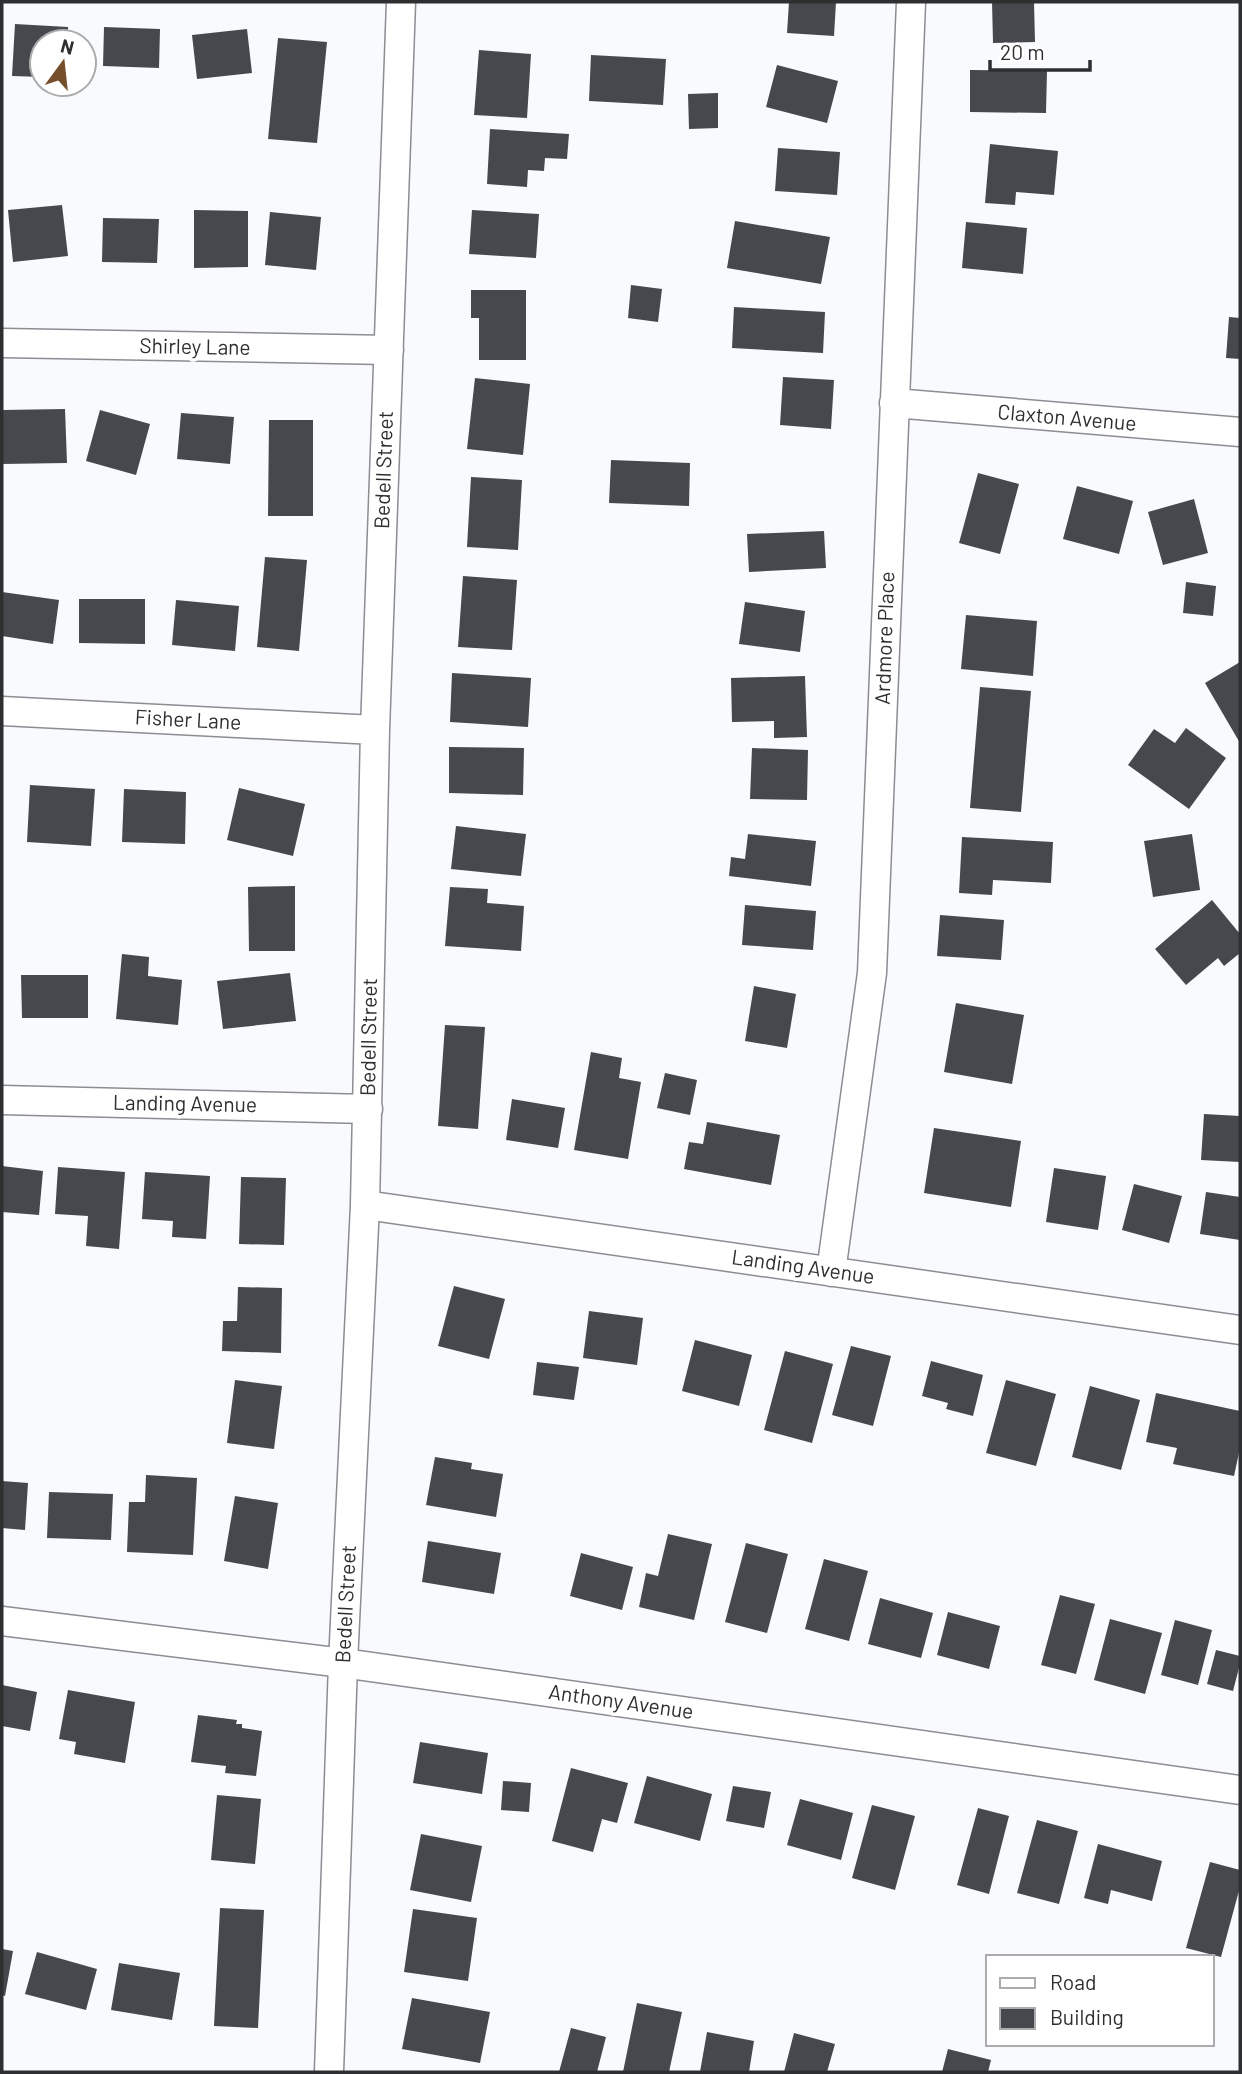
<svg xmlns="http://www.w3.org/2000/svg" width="1242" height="2074" font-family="Barlow,sans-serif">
<rect width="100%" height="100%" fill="#f9fafe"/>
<path fill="#46484d" d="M789,2H836L834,36L787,33Z
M992,2H1034L1035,42L993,43Z
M15,24L68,27V42H42V77L12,76Z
M104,27L160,29L159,68L103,66Z
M247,29L252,73L197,79L192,35Z
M278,38L327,42L317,143L268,139Z
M479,50L531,54L527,118L474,115Z
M591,55L666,59L663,105L589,101Z
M777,65L838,81L827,123L766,107Z
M970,70L1047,71L1046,113L970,112Z
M718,93V128L689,129L688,94Z
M490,129L569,134L567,159L545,158L544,171L528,170L527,187L487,184Z
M990,144L1058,151L1054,195L1016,192L1015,205L985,203Z
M778,148L840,152L837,195L775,191Z
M62,205L68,256L13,262L8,210Z
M194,210L248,211V267L194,268Z
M472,210L539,214L536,258L469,254Z
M270,212L321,217L316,270L265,265Z
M103,218L159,219L157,263L102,262Z
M735,221L830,237L821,284L727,268Z
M966,222L1027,228L1023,274L962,268Z
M631,285L662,289L658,322L628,318Z
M471,290H526V360H479V318H471Z
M734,307L825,312L823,353L732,348Z
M1229,317L1240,318V359L1226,358Z
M783,377L834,380L831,429L780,425Z
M475,378L530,384L523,455L467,449Z
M65,409L67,463L2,464V410Z
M100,410L150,424L136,475L86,461Z
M181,413L234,417L230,464L177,459Z
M269,420H313V516H268Z
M611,460L690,463L689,506L609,503Z
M978,473L1019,484L1000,554L959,543Z
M471,477L522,480L518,550L467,547Z
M1077,486L1133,501L1119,554L1063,539Z
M1194,499L1208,553L1163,565L1148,512Z
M824,531L826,568L749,572L747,534Z
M265,557L307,560L299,651L257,647Z
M463,576L517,580L512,650L458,647Z
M1186,582L1216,586L1213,616L1183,613Z
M2,592L59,600L53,644L2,636Z
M79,599H145V644L79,643Z
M176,600L239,606L235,651L172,645Z
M745,602L805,611L800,652L739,644Z
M966,615L1037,621L1033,676L961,669Z
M1240,662V743L1205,683Z
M452,673L531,678L528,727L450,722Z
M805,676L807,737L774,738V721L732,722L731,678Z
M980,687L1031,691L1021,812L970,808Z
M1186,728L1226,758L1189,809L1128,765L1154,729L1175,743Z
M449,747L524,748L523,795L449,793Z
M752,748L808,750L807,800L750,799Z
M30,785L95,789L91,846L27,842Z
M239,788L305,804L293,856L227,840Z
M124,789L186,792L185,844L122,842Z
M456,826L526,834L521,876L451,869Z
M748,834L816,841L811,886L729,876L731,857L745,859Z
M1192,834L1200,890L1153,897L1144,841Z
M962,837L1053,842L1051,883L993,880L992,895L959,893Z
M295,886V951H249L248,887Z
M450,887L488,889L487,903L524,906L521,951L445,946Z
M1212,900L1240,934V953L1224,966L1218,958L1186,985L1155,949Z
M745,905L816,911L813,950L742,945Z
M940,915L1004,920L1001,960L937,956Z
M122,954L149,957L148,976L182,980L178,1025L116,1019Z
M290,973L296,1021L223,1029L217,981Z
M21,975H88V1018H22Z
M754,986L796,994L787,1048L745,1041Z
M956,1003L1024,1015L1012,1084L944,1072Z
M445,1025L485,1027L478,1129L438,1126Z
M591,1052L622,1058L619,1078L641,1082L628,1159L574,1150Z
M665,1073L697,1080L690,1115L657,1108Z
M512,1099L565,1108L558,1148L506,1140Z
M1204,1114L1240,1116V1162L1201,1160Z
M707,1122L780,1135L771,1185L684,1169L689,1142L703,1144Z
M934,1128L1021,1141L1011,1207L924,1193Z
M2,1166L43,1171L39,1215L2,1212Z
M58,1167L125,1172L119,1249L86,1246L88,1216L55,1214Z
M1054,1168L1106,1176L1098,1230L1046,1222Z
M145,1172L210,1176L206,1239L172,1237L173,1221L142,1219Z
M241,1177L286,1178L284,1245L239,1244Z
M1134,1184L1182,1196L1169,1243L1122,1230Z
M1206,1192L1240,1197V1240L1200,1234Z
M454,1286L505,1299L489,1359L438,1346Z
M238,1287L282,1288L281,1353L222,1351L223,1321H237Z
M589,1311L643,1318L637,1365L583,1358Z
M695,1340L752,1355L739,1406L682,1391Z
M851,1346L891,1356L873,1426L832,1415Z
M785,1351L833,1364L812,1443L764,1430Z
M931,1361L983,1375L973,1416L946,1409L948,1403L922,1396Z
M537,1362L579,1367L574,1400L533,1395Z
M235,1380L282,1386L274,1449L227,1443Z
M1006,1380L1056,1394L1036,1466L986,1453Z
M1090,1386L1140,1400L1121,1470L1072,1457Z
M1156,1393L1240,1411V1448L1234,1476L1173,1464L1177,1448L1146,1442Z
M435,1457L472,1463L471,1469L503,1474L496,1517L426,1505Z
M146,1475L197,1478L193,1555L127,1552L129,1502H145Z
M2,1481L28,1483L25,1530L2,1528Z
M49,1492L113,1494L111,1540L47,1538Z
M235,1496L278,1503L268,1569L224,1561Z
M668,1534L712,1544L694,1620L639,1607L646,1573L658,1576Z
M428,1541L501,1553L494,1594L422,1582Z
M746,1543L788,1554L767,1633L725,1622Z
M581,1553L633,1567L622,1610L570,1596Z
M824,1559L868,1571L849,1641L805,1629Z
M1060,1595L1095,1604L1076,1674L1041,1665Z
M880,1598L933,1613L921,1658L868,1644Z
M948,1612L1000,1626L989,1669L937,1655Z
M1110,1619L1162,1633L1145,1694L1094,1680Z
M1175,1620L1212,1630L1198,1685L1161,1675Z
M1216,1650L1240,1656V1664L1233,1691L1207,1684Z
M2,1685L37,1692L30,1731L2,1726Z
M68,1690L135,1702L125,1763L74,1754L76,1742L59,1739Z
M198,1715L237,1720L236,1724H242V1728L262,1731L256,1776L225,1773L226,1766L191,1762Z
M420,1742L488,1753L482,1794L413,1783Z
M571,1768L628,1783L617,1823L602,1819L593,1852L552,1841Z
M647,1776L712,1794L700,1841L634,1823Z
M503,1781L531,1783L529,1812L501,1810Z
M733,1786L771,1792L764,1828L726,1821Z
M217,1795L261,1799L255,1864L211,1860Z
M800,1799L853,1813L841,1860L787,1845Z
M872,1805L915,1816L895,1890L852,1878Z
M978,1808L1009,1816L989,1894L957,1885Z
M1037,1820L1078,1831L1059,1904L1017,1893Z
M421,1834L482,1846L471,1902L410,1890Z
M1098,1844L1162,1861L1152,1901L1111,1890L1108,1904L1084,1898Z
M1210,1862L1240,1870V1887L1221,1957L1186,1948Z
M220,1908L264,1910L258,2028L214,2026Z
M413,1909L477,1918L468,1981L404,1972Z
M2,1949L13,1951L5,1996L2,1995Z
M37,1952L97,1969L86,2010L25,1994Z
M119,1963L180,1973L172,2020L111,2010Z
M412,1998L490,2012L480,2063L402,2049Z
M637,2003L682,2012L669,2072H623Z
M571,2028L606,2037L597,2072H559Z
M707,2032L754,2041L749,2072H700Z
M794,2033L835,2044L827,2072H784Z
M948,2049L991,2060L988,2072H942Z"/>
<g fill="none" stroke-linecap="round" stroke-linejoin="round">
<defs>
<path id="minor" d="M2,343L389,350
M894,403L1240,432
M2,711L375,730
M2,1100L368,1109
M365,1205L1240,1330
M831,1272L872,973L911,2
M2,1621L343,1663L1240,1790
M329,2072L343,1663L365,1205L375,730L401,2"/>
</defs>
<use href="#minor" stroke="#8b8d93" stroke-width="31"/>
<use href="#minor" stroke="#fff" stroke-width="28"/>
</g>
<g text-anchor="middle" stroke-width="7" stroke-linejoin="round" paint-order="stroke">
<g font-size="21" fill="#2e2f31" stroke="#fff">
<text transform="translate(195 347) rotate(1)" y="7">Shirley Lane</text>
<text transform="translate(1067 418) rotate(5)" y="7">Claxton Avenue</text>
<text transform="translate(384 470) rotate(-88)" y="7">Bedell Street</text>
<text transform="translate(885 638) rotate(-88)" y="7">Ardmore Place</text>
<text transform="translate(188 720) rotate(3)" y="7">Fisher Lane</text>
<text transform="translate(369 1037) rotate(-89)" y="7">Bedell Street</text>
<text transform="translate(185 1104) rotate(1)" y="7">Landing Avenue</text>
<text transform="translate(803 1267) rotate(8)" y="7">Landing Avenue</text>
<text transform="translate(346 1604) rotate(-87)" y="7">Bedell Street</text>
<text transform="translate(621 1702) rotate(8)" y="7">Anthony Avenue</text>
</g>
</g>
<rect width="1242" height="2074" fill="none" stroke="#2e2f31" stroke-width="7"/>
<rect x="986" y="1955" width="228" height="91" fill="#ffffff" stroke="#abacad" stroke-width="2"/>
<rect x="1000" y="1978" width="35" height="10" fill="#ffffff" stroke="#abacad" stroke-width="2"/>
<text x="1050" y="1990" font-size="21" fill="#2e2f31">Road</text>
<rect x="1000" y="2008" width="35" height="21" fill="#46484d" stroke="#abacad" stroke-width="2"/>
<text x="1050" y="2025" font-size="21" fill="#2e2f31">Building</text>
<g transform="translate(63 63) rotate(15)"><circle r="33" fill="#ffffff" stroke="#abacad" stroke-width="2"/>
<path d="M0-5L12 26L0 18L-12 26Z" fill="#754e2b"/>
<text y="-10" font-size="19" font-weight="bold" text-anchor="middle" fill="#2e2f31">N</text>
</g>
<path d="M990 60v10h100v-10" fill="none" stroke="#2e2f31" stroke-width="3.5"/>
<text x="1000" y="60" font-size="21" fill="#2e2f31" stroke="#ffffff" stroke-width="5" paint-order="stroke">20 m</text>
</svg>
